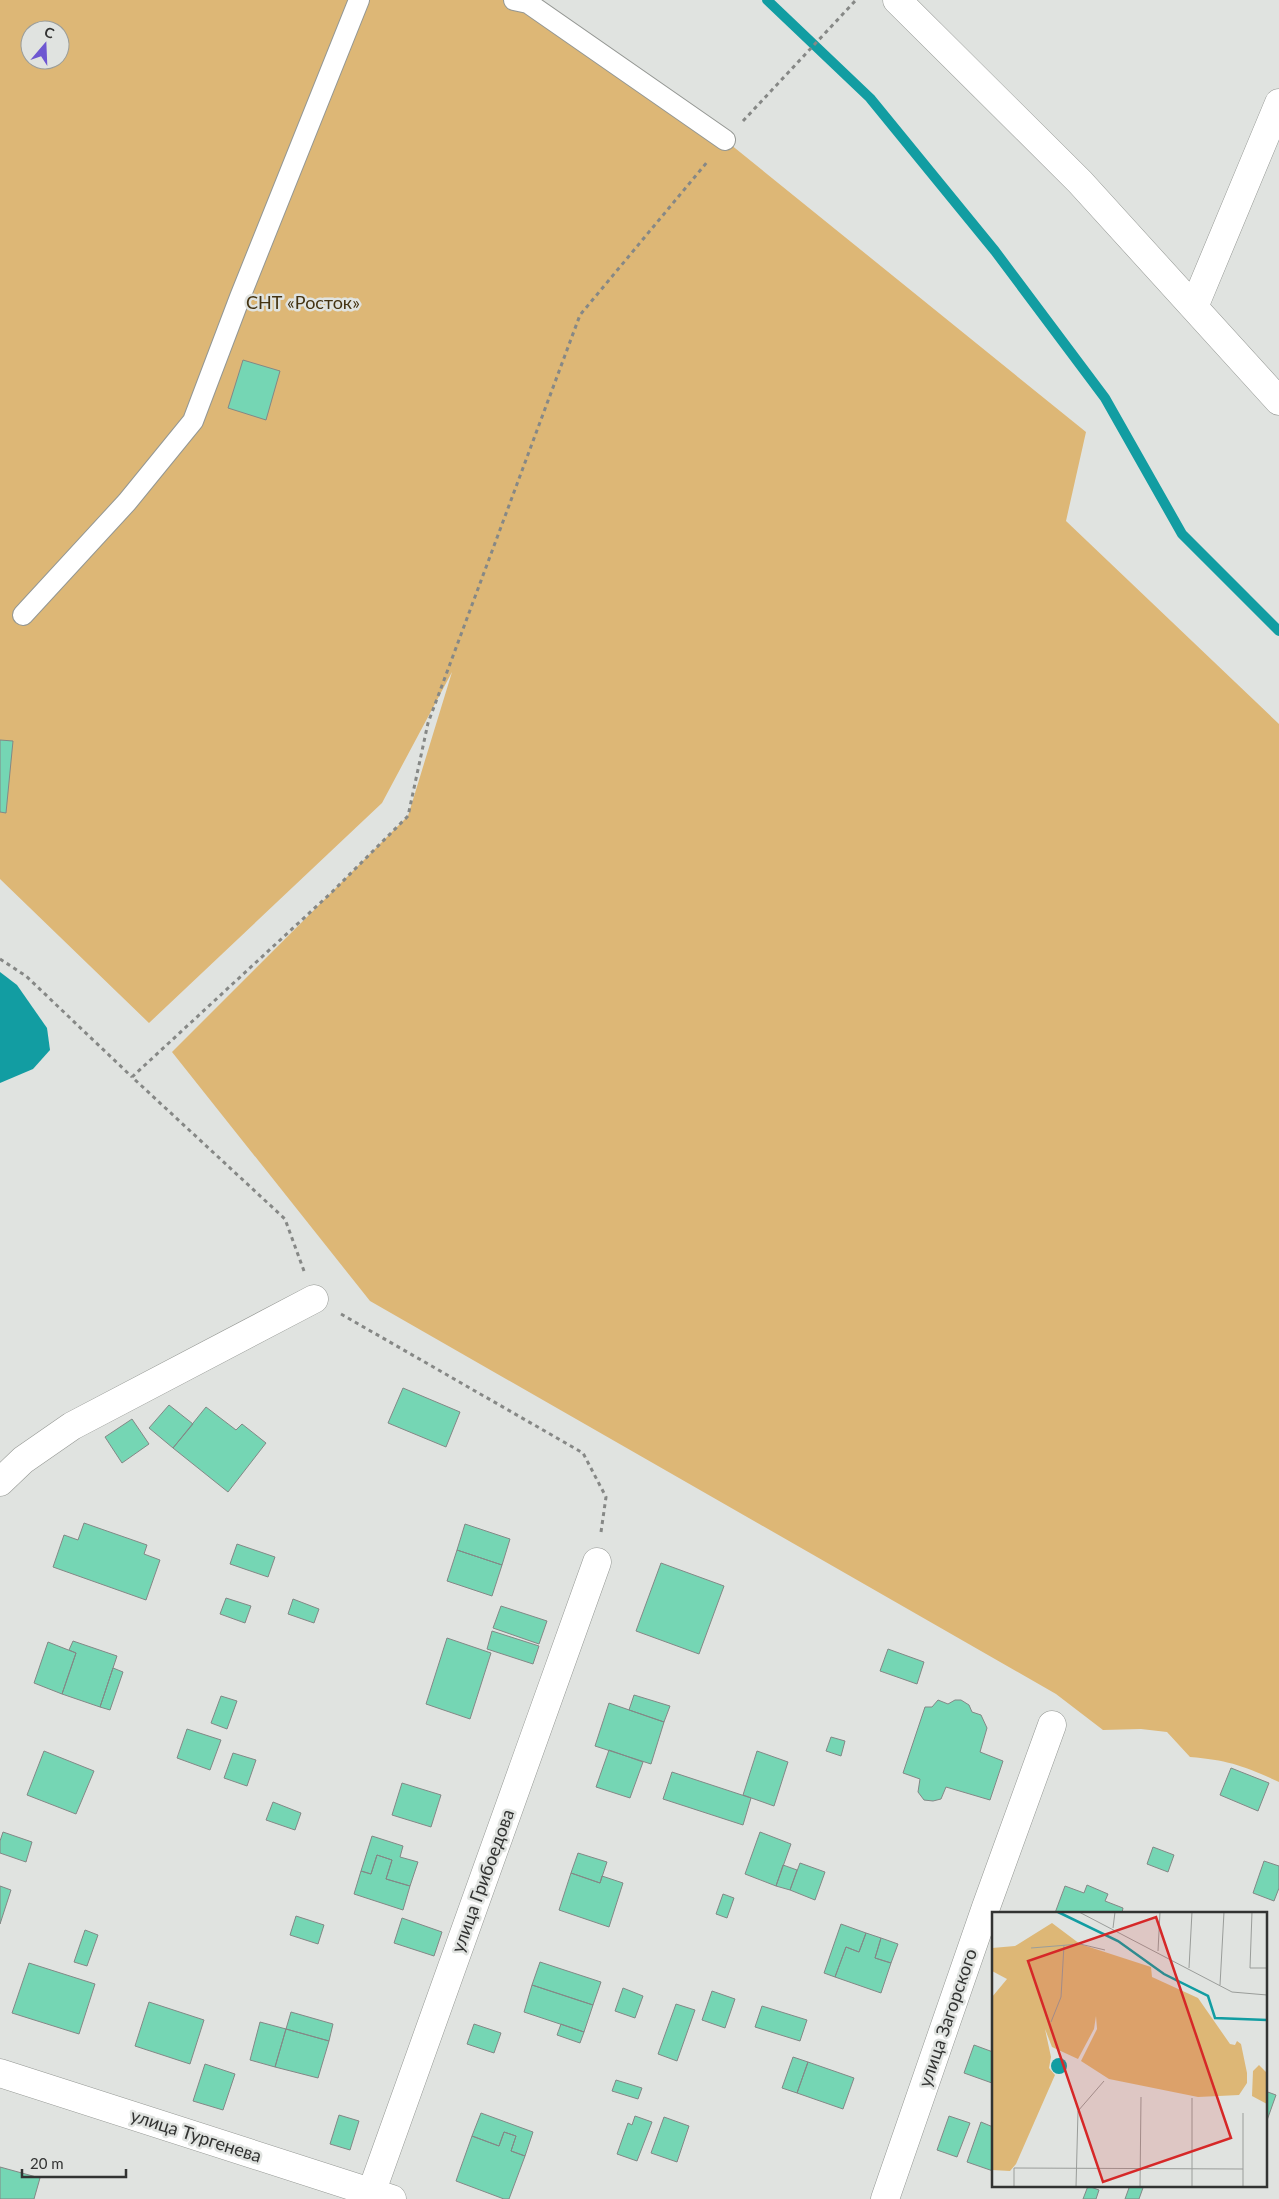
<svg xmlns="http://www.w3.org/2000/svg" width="1279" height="2199" font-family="Lato,sans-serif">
<rect width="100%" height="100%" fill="#e0e3e0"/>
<path fill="#ddb776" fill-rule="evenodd" d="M0,0H525L725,140L1086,432L1066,521L1279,724V1782C1244,1766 1228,1760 1190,1757L1167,1732L1141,1729L1103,1730L1056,1694L370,1301L172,1052L408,816L452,672L382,803L149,1023L0,879ZM30,30H60V60H30Z"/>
<path fill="#129da2" d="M0,972L17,985L47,1028L50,1050L33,1069L0,1083Z"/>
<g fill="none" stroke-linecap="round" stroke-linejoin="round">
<path stroke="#129da2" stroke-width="10" d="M767,0L870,98L995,251L1105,398L1182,534L1279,631"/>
</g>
<path fill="#75d6b4" stroke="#838886" d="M243,360L280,371L266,420L228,408Z
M0,740L13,741L6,813L0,812Z
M403,1388L460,1412L446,1447L388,1423Z
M169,1405L193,1424L173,1448L149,1428Z
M206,1407L236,1430L242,1424L266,1443L228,1492L173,1448Z
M132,1419L149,1444L122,1463L105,1437Z
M84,1523L147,1545L144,1554L160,1560L146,1600L53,1567L64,1535L78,1540Z
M465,1524L510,1539L502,1565L457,1550Z
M237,1544L275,1557L268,1577L230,1564Z
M457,1550L502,1565L492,1596L447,1581Z
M661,1563L724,1586L699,1654L636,1631Z
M226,1598L251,1606L245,1623L220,1614Z
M293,1599L319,1609L314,1623L288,1614Z
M501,1606L547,1621L539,1644L493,1628Z
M492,1631L539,1646L533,1664L487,1649Z
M447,1638L491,1653L470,1719L426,1704Z
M73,1641L117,1656L100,1707L62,1694L76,1653L69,1650Z
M48,1642L76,1653L62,1694L34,1683Z
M888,1649L924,1662L917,1684L880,1671Z
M113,1668L123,1672L110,1710L100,1707Z
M634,1695L670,1706L664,1722L629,1710Z
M221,1696L237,1701L227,1729L211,1723Z
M938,1700L948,1704L955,1700H961L969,1705L972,1712L981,1715L987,1728L980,1752L1003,1761L990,1800L946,1787L941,1799L933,1801L924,1800L918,1792L920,1779L903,1773L925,1707H932Z
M609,1703L664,1722L651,1764L595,1746Z
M187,1729L221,1740L210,1770L177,1758Z
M831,1737L845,1741L841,1756L826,1751Z
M609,1750L643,1762L630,1798L596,1787Z
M44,1751L94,1771L76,1814L27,1795Z
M757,1751L788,1762L774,1806L743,1795Z
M233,1753L256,1760L247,1786L224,1778Z
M1231,1768L1269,1783L1258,1811L1220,1795Z
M672,1772L751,1798L743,1825L663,1799Z
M402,1783L441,1795L431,1827L392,1815Z
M273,1802L301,1813L295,1830L266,1820Z
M3,1832L32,1842L26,1862L0,1853V1841Z
M760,1832L791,1844L776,1886L745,1874Z
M372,1836L403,1846L400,1857L418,1862L410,1886L386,1879L392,1860L377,1855L371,1874L361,1871Z
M1153,1847L1174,1855L1168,1872L1147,1864Z
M578,1853L607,1862L600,1883L571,1873Z
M377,1855L392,1860L386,1879L410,1886L403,1910L354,1894L361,1871L371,1874Z
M1264,1861L1279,1866V1888L1274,1901L1253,1893Z
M800,1863L825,1872L815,1900L790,1890Z
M783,1865L797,1870L790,1890L776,1886Z
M571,1873L600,1883L602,1876L623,1883L609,1927L559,1910Z
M1087,1885L1108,1894L1105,1901L1123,1908L1122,1913H1055L1065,1886L1084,1893Z
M0,1886L11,1890L0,1924Z
M723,1894L734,1898L727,1918L716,1914Z
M296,1916L324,1925L318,1944L290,1935Z
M402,1918L442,1932L434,1956L394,1943Z
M841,1924L866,1933L859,1952L846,1947L835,1977L824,1973Z
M85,1930L98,1935L87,1966L74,1962Z
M866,1933L881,1938L875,1958L891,1963L881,1993L835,1977L846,1947L859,1952Z
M881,1938L898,1944L891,1963L875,1958Z
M540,1962L601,1982L593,2005L532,1985Z
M29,1963L95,1984L79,2034L12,2013Z
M532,1985L593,2005L584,2032L524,2012Z
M623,1988L643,1996L635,2018L615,2011Z
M712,1991L735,1999L725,2028L702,2020Z
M149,2002L204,2020L190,2064L135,2046Z
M676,2004L695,2010L677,2061L658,2054Z
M762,2006L807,2020L800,2041L755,2027Z
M291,2012L333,2024L329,2041L286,2029Z
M260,2022L286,2029L275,2067L250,2060Z
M474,2024L501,2033L494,2053L467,2044Z
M561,2024L584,2032L580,2043L557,2035Z
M286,2029L329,2041L318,2078L275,2067Z
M974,2045L993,2052L992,2083L964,2073Z
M793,2057L808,2062L797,2093L782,2088Z
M808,2062L854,2078L843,2109L797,2093Z
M205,2064L235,2074L223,2110L193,2101Z
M616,2080L642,2088L638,2099L612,2091Z
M1265,2091L1276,2095L1265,2126Z
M481,2113L533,2132L525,2156L511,2151L516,2136L504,2132L499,2146L472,2136Z
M339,2115L359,2121L350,2150L330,2144Z
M635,2116L652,2122L637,2161L617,2154L628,2123L632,2125Z
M949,2116L970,2123L957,2157L937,2150Z
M664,2117L689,2126L677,2162L651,2153Z
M981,2122L993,2127V2171L967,2162Z
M504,2132L516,2136L511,2151L525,2156L509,2199H504L456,2181L472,2136L499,2146Z
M0,2167L40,2178L34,2199H0Z
M1130,2185H1144L1139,2199H1125Z
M1088,2186L1099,2190L1096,2199H1083Z"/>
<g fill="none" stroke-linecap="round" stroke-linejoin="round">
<defs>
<path id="lane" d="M514,0L528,3L725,140
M23,615L127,502L193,421L240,297L359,0"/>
<path id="street" d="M897,0L1080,182L1279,401
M1194,307L1279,103
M0,1482L23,1460L72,1426L314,1299
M0,2073L392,2199
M369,2199L597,1562
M885,2199L986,1907L1052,1725"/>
</defs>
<use href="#lane" stroke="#949793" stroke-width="22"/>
<use href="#street" stroke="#949793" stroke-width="29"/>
<path stroke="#868886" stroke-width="3" stroke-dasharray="4 4" stroke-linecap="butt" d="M743,121L856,0
M0,959L26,976L132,1077
M304,1271L285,1219L132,1077L332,892L408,816L428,723L580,315L708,161
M341,1314L583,1453L606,1497L601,1532"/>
<use href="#lane" stroke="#fff" stroke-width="20"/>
<use href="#street" stroke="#fff" stroke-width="28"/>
</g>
<g text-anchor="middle" stroke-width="5" stroke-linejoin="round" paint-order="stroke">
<g font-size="18" fill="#443312" stroke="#e0e3e0">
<text x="303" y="309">СНТ «Росток»</text>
</g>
<g font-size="18" fill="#323332" stroke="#e0e3e0">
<text transform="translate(483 1881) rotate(-70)" y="6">улица Грибоедова</text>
<text transform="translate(948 2018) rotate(-71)" y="6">улица Загорского</text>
<text transform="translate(196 2136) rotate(18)" y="6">улица Тургенева</text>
</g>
</g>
<g transform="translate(992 1912)">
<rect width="275" height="275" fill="#e0e3e0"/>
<path d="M60,11L88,32L159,55L160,65L206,86L238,132L243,133L245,129L249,132L255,161V171L247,183L206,185L117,167L89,149L105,117L104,104L102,117L86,147L60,135L53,117L59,145L57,156L63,163L24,252L18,259L0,258V85L15,67L0,59V36L23,34ZM267,153L275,161V192L260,184L261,159Z" fill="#ddb776"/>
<path d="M59 154a8 8 0 1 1 16 0a8 8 0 1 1-16 0Z" fill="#129da2"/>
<path fill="none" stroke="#129da2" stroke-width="2.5" d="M66,0L126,29L172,62L216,84L223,106L275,108"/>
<path fill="none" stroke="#9a9d9a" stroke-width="1" d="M87,0L240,80L275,83M260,0L258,56H275M121,16L123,0M39,36L88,32L113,38M166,39L168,0M197,56L200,0M228,73L232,0M59,110L69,85L72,33M22,275V256L251,257M84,275L86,199L112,169M148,275L149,185M200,275V186M251,275V201"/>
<path fill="#d62828" fill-opacity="0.15" stroke="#d62828" stroke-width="2.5" d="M164,5L239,226L111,270L36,49Z"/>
<rect width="275" height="275" fill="none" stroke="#323332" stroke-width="2.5"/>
</g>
<g transform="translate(45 45) rotate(19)"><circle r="24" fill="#e0e3e0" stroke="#9a9d9a"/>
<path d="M0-4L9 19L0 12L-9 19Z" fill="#6e57d1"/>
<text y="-8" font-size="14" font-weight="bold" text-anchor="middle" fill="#323332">С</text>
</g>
<path d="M22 2169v8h104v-8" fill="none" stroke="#323332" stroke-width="2.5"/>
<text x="30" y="2169" font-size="15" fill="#323332" stroke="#e0e3e0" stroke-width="4" paint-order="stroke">20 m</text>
</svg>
